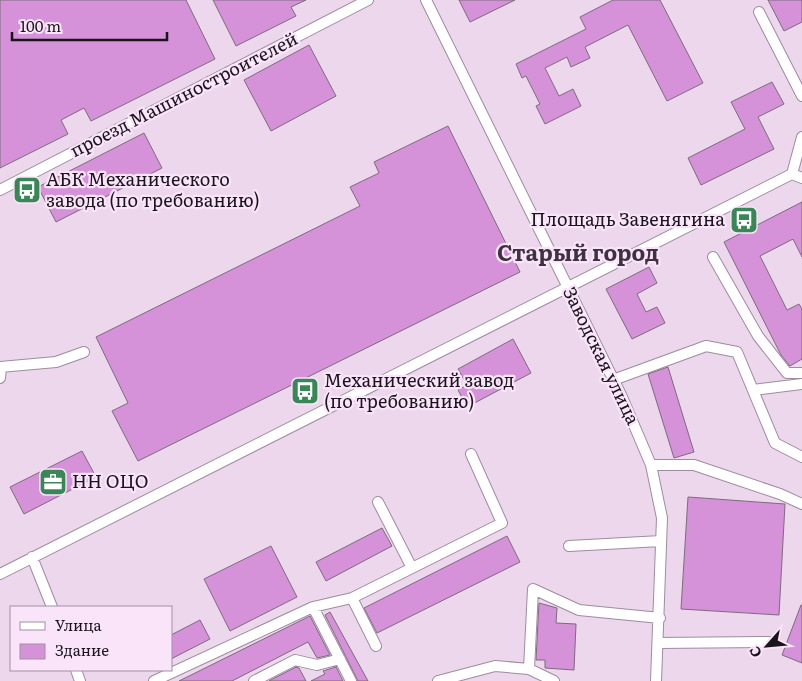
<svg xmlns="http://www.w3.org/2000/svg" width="802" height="681" font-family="Literata,serif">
<rect width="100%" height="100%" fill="#ecd7ec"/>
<path fill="#d592d8" stroke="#7d6b7d" d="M0,0H186L215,59L91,121L84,108L61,120L68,134L0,168Z
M213,0H306L291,7L296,16L236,46Z
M459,0H515L470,22Z
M613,0H660L703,83L667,101L628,25L585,47L590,58L571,67L567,57L545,68L559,96L573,89L581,106L545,124L536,106L540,104L526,76L522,78L516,64L586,29L580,17Z
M768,0H802V22L784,31Z
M309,45L336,96L271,131L244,80Z
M772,82L784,104L758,117L774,149L701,185L688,158L745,129L731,102Z
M448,126L520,272L138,461L112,411L128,403L96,337L360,206L350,187L379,173L374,162Z
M144,133L162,168L56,222L38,187Z
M802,202V257L793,239L760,256L787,310L799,304L802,309V359L790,366L781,355L724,242Z
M649,267L657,283L637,294L646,312L657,307L665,323L632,339L606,289Z
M513,339L531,373L467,407L458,390L467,385L458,369Z
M668,367L694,452L674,458L648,374Z
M82,451L96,477L24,514L10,487Z
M688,497L785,504L779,615L681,609Z
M382,528L392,546L326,581L316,562Z
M507,536L520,562L377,633L364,608Z
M271,546L297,597L230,631L204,579Z
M539,603L557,608L556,623L576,624L574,670L545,668V660H536Z
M801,605H802V663L782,655Z
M330,612L368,681H358L325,615Z
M310,616L330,655L317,658L308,642L232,681H179Z
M200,620L210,639L171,659V635Z
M296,667L299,668L306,681H269Z
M336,667L343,681H311L325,674L323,671Z"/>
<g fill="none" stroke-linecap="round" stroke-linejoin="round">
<defs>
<path id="minor" d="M426,0L622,397L651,465L662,518L656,681
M759,12L802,96
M792,174L802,137
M0,190L368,0
M713,257L758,336L787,373H802
M0,367L56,362L84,352
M0,378L1,368
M613,380L706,346L737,352L775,443L802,457
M753,390L802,384
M651,465H694L780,494L802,504
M378,502L412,568
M569,546L661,541
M32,557L52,607
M0,574L792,174L802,178
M352,598L502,523L471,454
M313,607L351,681
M658,643L770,642
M76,670L80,681
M154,681L313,607L352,598L376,646
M254,681L295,660L317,665L340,659
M438,681L495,666L529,669
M554,681L529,669L533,589L579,610L660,618"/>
</defs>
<use href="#minor" stroke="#9e8c9f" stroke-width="12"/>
<use href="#minor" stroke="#fff" stroke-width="10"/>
</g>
<defs>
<symbol id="bus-square" viewBox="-11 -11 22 22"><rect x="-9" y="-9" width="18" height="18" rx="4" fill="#398757" stroke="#f9e4f9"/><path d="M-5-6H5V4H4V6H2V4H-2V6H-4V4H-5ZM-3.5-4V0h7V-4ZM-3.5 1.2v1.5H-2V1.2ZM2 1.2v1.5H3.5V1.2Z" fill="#fff"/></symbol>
<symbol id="office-square" viewBox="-11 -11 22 22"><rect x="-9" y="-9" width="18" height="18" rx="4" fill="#398757" stroke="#f9e4f9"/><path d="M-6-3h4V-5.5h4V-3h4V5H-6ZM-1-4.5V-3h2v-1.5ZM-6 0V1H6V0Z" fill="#fff"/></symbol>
</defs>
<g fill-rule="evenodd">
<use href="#bus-square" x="11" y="174" width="32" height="32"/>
<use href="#bus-square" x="728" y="204" width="32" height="32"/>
<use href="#bus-square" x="289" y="375" width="32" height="32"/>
<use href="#office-square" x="37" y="466" width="32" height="32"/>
</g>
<g text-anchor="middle" stroke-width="4.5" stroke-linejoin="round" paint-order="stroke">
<g font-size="18" fill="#1b141c" stroke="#f9e4f9">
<text transform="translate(184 95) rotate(-27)" y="6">проезд Машиностроителей</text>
<text transform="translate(601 356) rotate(64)" y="6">Заводская улица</text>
</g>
<g font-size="18" fill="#1b141c" stroke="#f9e4f9" text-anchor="start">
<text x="46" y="186">АБК Механического<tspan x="46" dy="21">завода (по требованию)</tspan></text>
<text x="725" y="226" text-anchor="end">Площадь Завенягина</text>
<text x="324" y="387">Механический завод<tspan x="324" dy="21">(по требованию)</tspan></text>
<text x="72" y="488">НН ОЦО</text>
</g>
<g font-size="22" font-weight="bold" fill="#403141" stroke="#f9e4f9">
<text x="578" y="261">Старый город</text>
</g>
</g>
<rect x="10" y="606" width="162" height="65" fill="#f9e4f9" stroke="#a091a1"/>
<rect x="20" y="622" width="25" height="8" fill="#ffffff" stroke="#a091a1"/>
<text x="55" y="631" font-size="15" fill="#1b141c">Улица</text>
<rect x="20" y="644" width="25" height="15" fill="#d592d8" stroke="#a091a1"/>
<text x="55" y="656" font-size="15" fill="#1b141c">Здание</text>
<g transform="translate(767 646) rotate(243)" stroke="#f9e4f9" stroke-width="4" paint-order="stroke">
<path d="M0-4L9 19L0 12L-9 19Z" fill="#1b141c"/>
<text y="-8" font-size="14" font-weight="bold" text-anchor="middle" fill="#1b141c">С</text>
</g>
<path d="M12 32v8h155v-8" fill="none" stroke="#1b141c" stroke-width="2.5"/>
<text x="20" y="32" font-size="15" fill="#1b141c" stroke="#f9e4f9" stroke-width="4" paint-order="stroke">100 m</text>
</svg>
